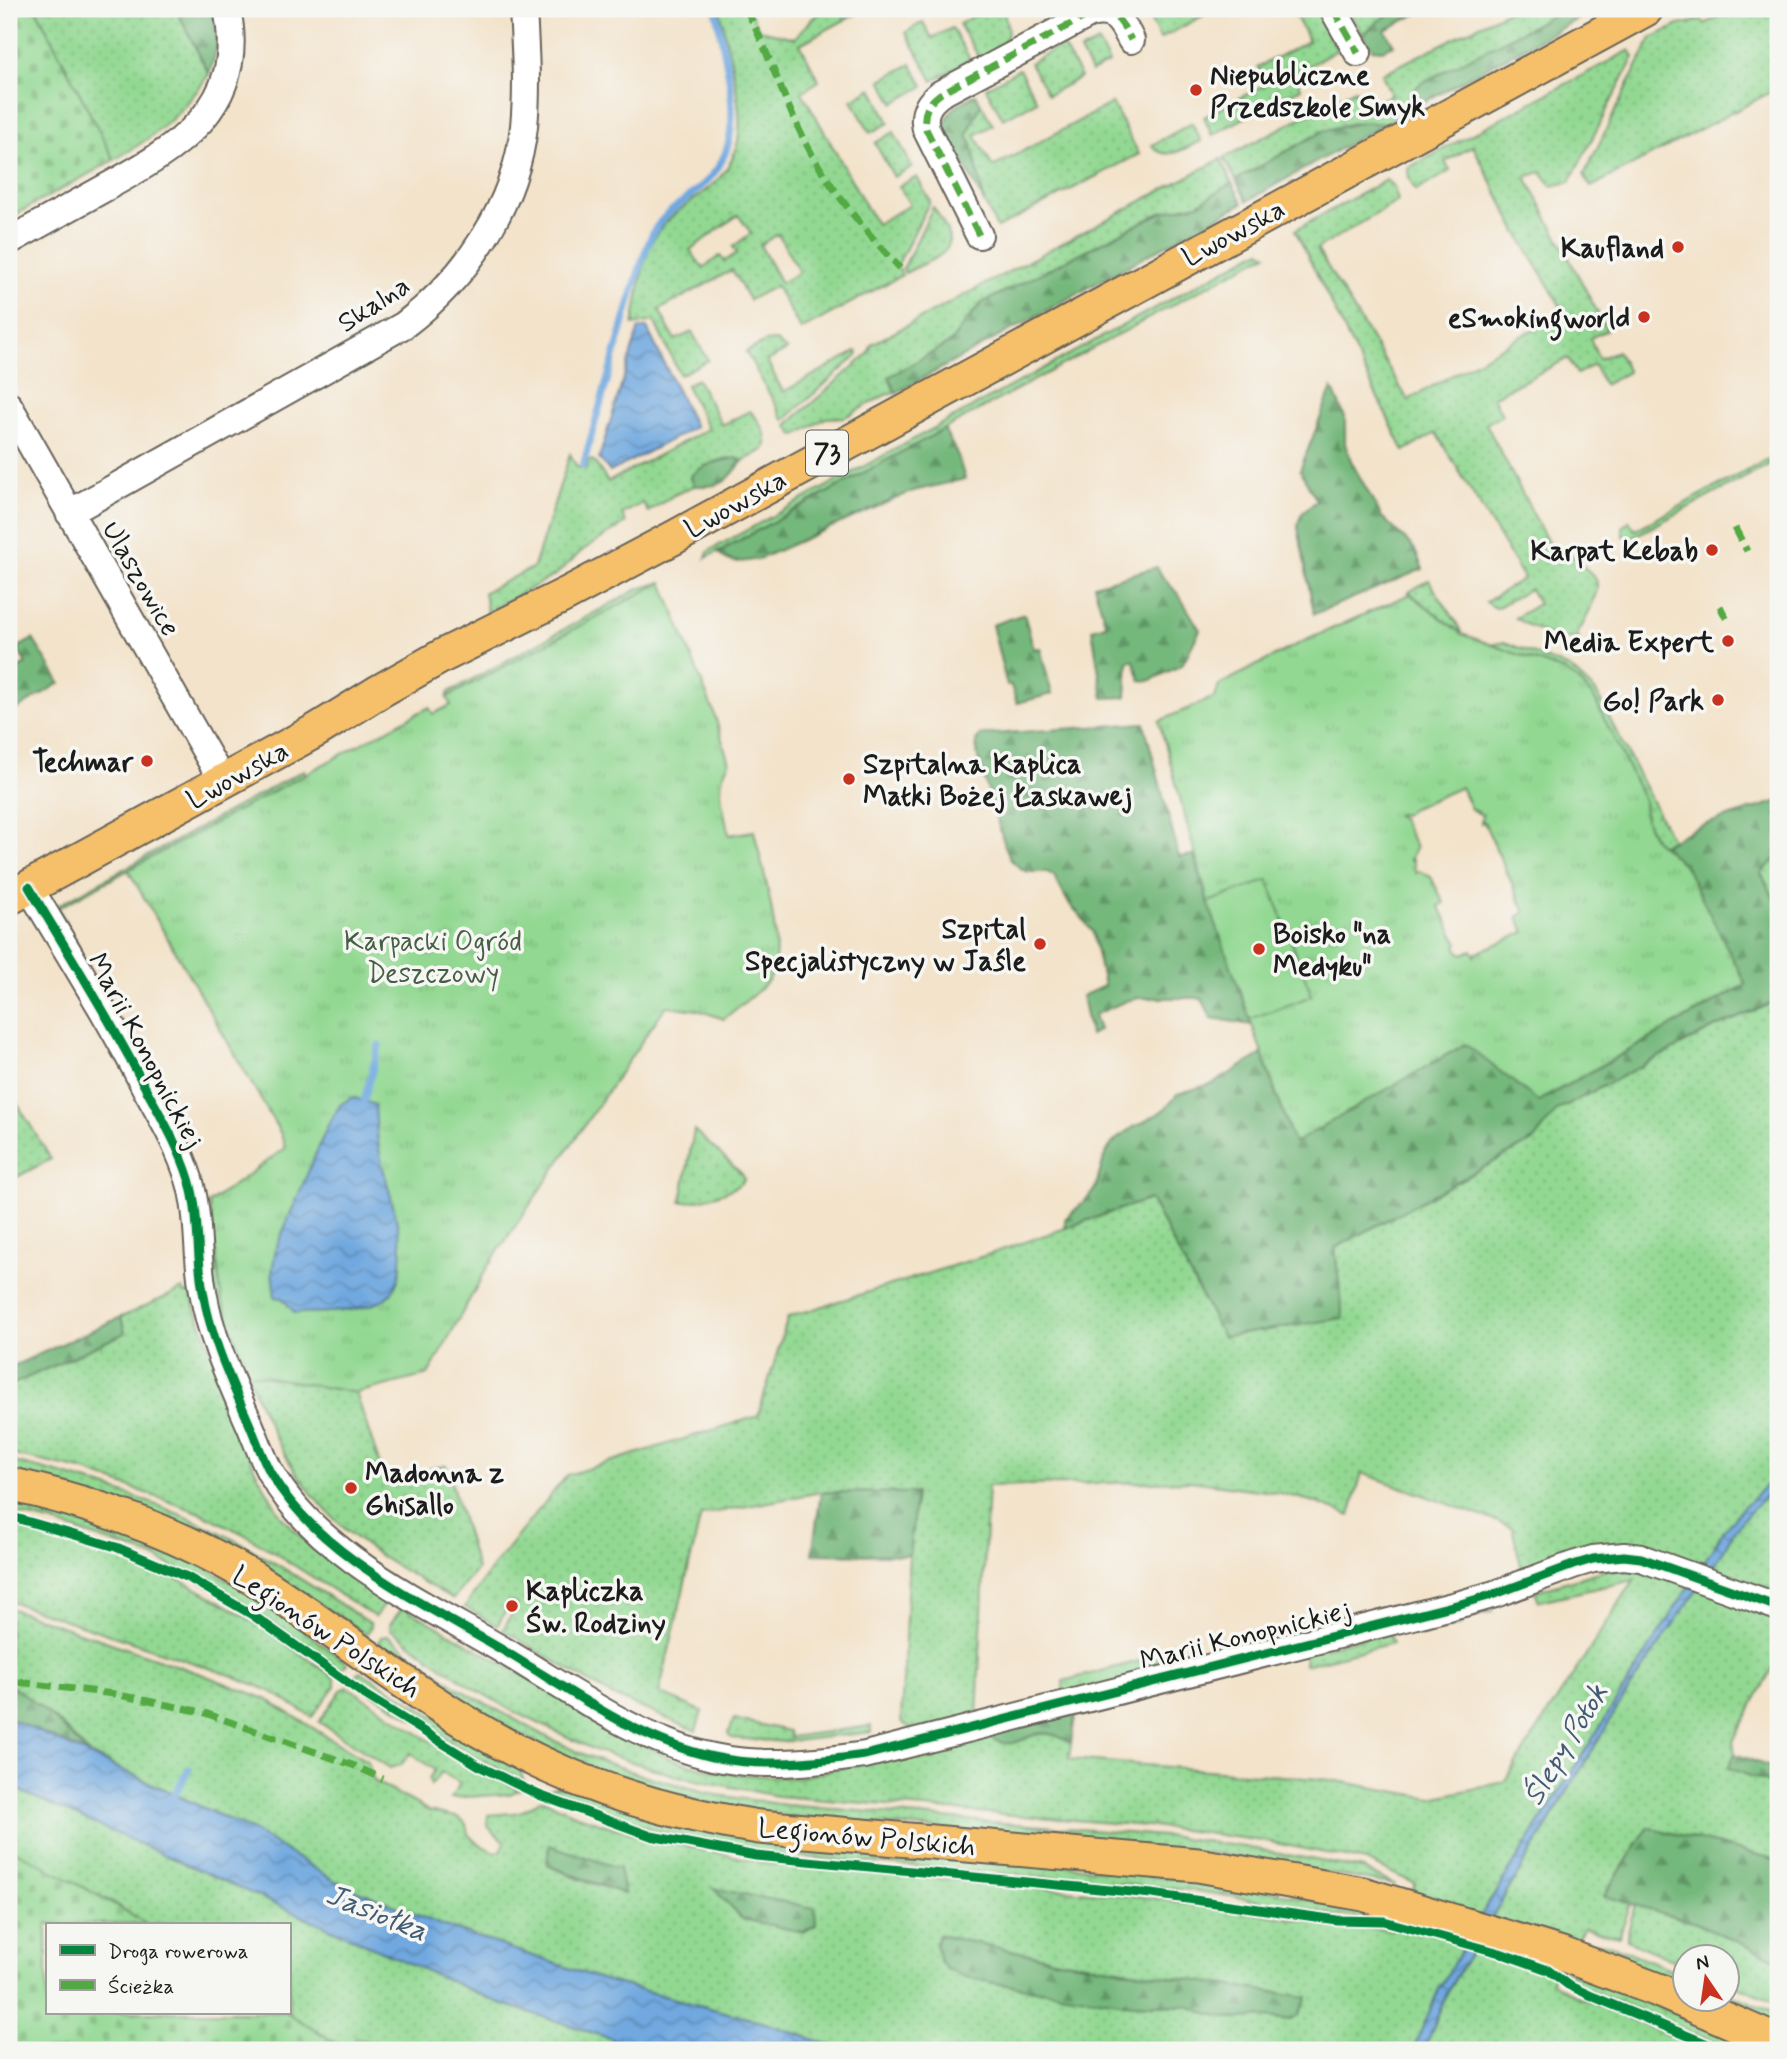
<svg xmlns="http://www.w3.org/2000/svg" width="1787" height="2059" font-family="Mynerve,sans-serif">
<defs>
<pattern id="grass-dots" width="8" height="8" patternUnits="userSpaceOnUse" patternTransform="scale(1.75)"><rect width="8" height="8" fill="#92d892"/><path d="M2 2h.1M6 6h.1" fill="none" stroke="#7db97d" stroke-width="1.8" stroke-linecap="round"/></pattern>
<pattern id="forest-firs" width="22" height="20" patternUnits="userSpaceOnUse" patternTransform="scale(1.75)"><rect width="22" height="20" fill="#75b87c"/><path d="M5 1l3.5 6h-7zM16 11l3.5 6h-7z" fill="#5f9565"/></pattern>
<pattern id="cemetery-stones" width="16" height="16" patternUnits="userSpaceOnUse" patternTransform="scale(1.75)"><rect width="16" height="16" fill="#92d892"/><path d="M2 7V4a2 2 0 0 1 4 0v3zM10 15v-3a2 2 0 0 1 4 0v3z" fill="#7db97d"/></pattern>
<pattern id="park-tufts" width="24" height="20" patternUnits="userSpaceOnUse" patternTransform="scale(1.75)"><rect width="24" height="20" fill="#92d892"/><path d="M3 7l-1-3M5 7V3M7 7l1-3M15 17l-1-3M17 17v-4M19 17l1-3" fill="none" stroke="#7db97d"/></pattern>
<pattern id="water-waves" width="16" height="10" patternUnits="userSpaceOnUse" patternTransform="scale(1.75)"><rect width="16" height="10" fill="#70a8df"/><path d="M0 5q4-4 8 0t8 0" fill="none" stroke="#5b88b4"/></pattern>
</defs>
<rect width="100%" height="100%" fill="#f6f6f2"/>
<filter id="ink" filterUnits="userSpaceOnUse"><feTurbulence type="fractalNoise" baseFrequency=".0143" numOctaves="2"/><feDisplacementMap in="SourceGraphic" scale="14" xChannelSelector="R" yChannelSelector="G"/><feConvolveMatrix kernelMatrix="1 2 1 2 8 2 1 2 1" color-interpolation-filters="sRGB"/></filter>
<filter id="wash" filterUnits="userSpaceOnUse"><feTurbulence type="fractalNoise" baseFrequency=".00686" numOctaves="4" result="noise"/><feDisplacementMap in="SourceGraphic" scale="28" xChannelSelector="R" yChannelSelector="G"/><feGaussianBlur stdDeviation="1.57" result="paint"/><feColorMatrix in="noise" values="0 0 0 0 0 0 0 0 0 0 0 0 0 0 0 0 0 1.4 0 .05"/><feComposite in="paint" operator="in"/></filter>
<g filter="url(#wash)">
<rect width="100%" height="100%" fill="#f3e3cb"/>
<path fill="url(#grass-dots)" stroke="#577a57" stroke-width="2" fill-rule="evenodd" d="M36,9H176L209,74C181,116 157,135 114,160Z
M720,9H748L760,30L795,38C822,5 823,9 865,9L800,44L819,81L802,92L876,224L910,205L899,186L917,177L930,201L897,266L902,275L801,330L776,286L749,300L732,270L659,310L675,340L692,332L708,360L680,375L654,321L633,325C638,300 642,257 655,236C679,198 727,194 738,141C745,106 726,46 720,9ZM738,215L751,233L733,247L737,253L725,261L720,256L703,268L690,250ZM778,234L799,272L781,283L760,245Z
M975,9H1002C1015,38 1006,46 980,59L959,24L977,14Z
M1145,9H1209L1210,12L1160,39Z
M1292,9H1316L1337,50L1294,74L1301,88L1212,135L1204,117L1266,84L1258,67L1309,41Z
M1349,9H1397L1377,22L1363,35Z
M1512,9H1565L1422,83L1411,93L1405,112L1384,124L1351,123L1323,131L1236,180L1224,158L1355,89L1366,107L1391,95L1382,74Z
M1745,9H1778V88L1734,112L1733,110L1724,117L1591,187L1584,175L1651,38L1679,25L1702,20L1705,24L1729,11L1732,16Z
M923,22L932,38L952,28L970,59L933,81L906,32Z
M1098,42L1109,63L1091,72L1080,51Z
M1062,45L1081,77L1048,95L1030,63Z
M1630,50L1634,57L1570,182L1552,186L1541,172L1526,177L1607,330L1590,338L1599,359L1617,351L1628,372L1604,385L1594,365L1577,374L1568,358L1493,397L1502,415L1486,424L1553,552L1564,548L1595,577L1597,583V590L1589,612L1580,630L1577,632L1579,638C1555,642 1536,629 1515,618L1538,604L1530,589L1496,608L1486,602L1524,578L1436,433L1404,451L1295,230L1386,180L1394,187L1398,201L1317,249L1408,400L1564,312L1517,232L1473,146L1445,162L1450,171L1416,191L1409,179L1408,168Z
M911,64L924,86L894,103L881,80Z
M1019,69L1037,101L1003,119L986,88Z
M872,88L889,123L870,133L852,100Z
M1112,103L1139,154L997,228L984,202L972,145L967,135L981,104L993,125L975,135L993,167Z
M1192,123L1201,141C1186,148 1163,163 1152,145Z
M894,132L912,167L894,177L875,143Z
M1221,159L1232,183L1198,204L1162,212L982,303L966,321L951,342L889,377L896,393L885,395L845,417L826,418L795,436L787,425L868,354L872,344Z
M933,207C965,253 946,252 905,273L903,269Z
M1261,250L1267,254L706,558L708,552L712,549Z
M776,341L787,350L767,361L783,392L857,351L858,355L784,420L746,352L765,342Z
M697,379L722,425L750,411C760,421 771,437 764,450L743,461C726,453 704,466 691,476L694,486L674,495L648,512L643,503L622,514L626,523L583,550L557,574L487,612L484,592L534,567L570,454L577,467L586,469L589,460L594,461L608,482L708,429L686,385Z
M1778,454V460L1633,537L1628,538L1623,536V527L1629,521L1635,530Z
M1429,580C1439,599 1454,614 1462,634L1409,592Z
M662,582L447,697L449,692L638,589Z
M1504,642L1570,668L1596,692L1672,840L1662,845L1654,839L1645,819L1644,800L1594,698L1579,681L1564,671L1491,645Z
M304,770L306,774L58,908L79,948L55,910L60,904Z
M1778,857V906L1761,873Z
M1778,1001V1474L1741,1509L1723,1532L1480,1917L1439,1989L1413,2050H845L762,2022L604,1980L441,1925L337,1882L251,1830L89,1754L62,1725L21,1692L9,1685V1608L201,1674L266,1699L368,1762L374,1781L429,1811L460,1818L466,1824L468,1834L476,1842L495,1853L501,1851L505,1842L487,1826L488,1815C514,1811 518,1818 541,1799L584,1818L644,1837L765,1863L1145,1897L1348,1927L1392,1930L1416,1884L1366,1861L1270,1842L1160,1827L777,1796L677,1776L597,1751L515,1712L471,1687L390,1629V1624L403,1607L669,1758L702,1768L736,1774L797,1778L985,1733L1019,1741C1038,1731 1052,1731 1071,1743L1069,1759L1331,1780L1432,1798L1504,1782L1634,1580L1539,1601L1535,1591L1605,1570L1655,1551L1523,1574L1512,1527L1362,1473L1350,1516L1315,1502L1279,1493L1191,1481L988,1486L977,1716L915,1731L901,1722L909,1555L916,1493L821,1492L701,1515L659,1693L702,1711L696,1731L611,1695L503,1630L517,1605L511,1602L497,1626L465,1607L493,1566L567,1475L758,1416L788,1317L984,1256L1150,1199L1223,1337L1342,1318L1335,1248L1534,1140L1557,1110L1716,1027ZM549,1846L581,1856L624,1893L584,1881L547,1865ZM938,1935L1058,1960L1306,1998L1290,2020L1266,2016L1239,2019L1210,2014L1188,2006L1132,2004L946,1969C938,1959 935,1947 938,1935Z
M9,1090L51,1159L9,1181Z
M694,1130L742,1174L744,1179C738,1191 695,1203 681,1202Z
M214,1244L222,1300L246,1366L235,1368L221,1328L208,1252Z
M183,1289L184,1293H190L255,1470L281,1516L312,1548L391,1595L375,1617L248,1536L201,1513L82,1470L9,1454V1386L125,1333L121,1317Z
M248,1373L356,1393L385,1481L446,1465L477,1569L453,1599C418,1579 383,1560 352,1535C303,1494 268,1434 248,1373Z
M9,1461C79,1477 147,1498 213,1529C268,1556 319,1591 370,1623L371,1628L366,1634L277,1577L9,1472Z
M1778,1486V1592L1744,1580L1733,1603L1778,1620V1659L1733,1741L1735,1754L1729,1768L1778,1786V1860L1648,1827L1605,1895L1631,1903L1619,1937L1584,1928L1551,1981L1577,1996L1699,2048L1698,2050H1424L1448,1991L1629,1689L1721,1555L1735,1529L1756,1505Z
M9,1501C78,1517 146,1538 210,1570C259,1595 303,1630 347,1663L340,1672L284,1630L238,1601L152,1556L54,1523L9,1512Z
M9,1525C76,1539 145,1560 205,1593C251,1618 293,1648 335,1678V1686L312,1717L270,1691L233,1676L9,1601Z
M1488,1610L1492,1612L1463,1619L1461,1625L1423,1635L1424,1626Z
M1388,1631L1393,1643L1304,1665L1305,1653Z
M388,1636L461,1690L551,1739L585,1755L639,1774L716,1795L786,1805L1175,1837L1251,1848L1363,1869L1395,1885L1218,1854L788,1816L716,1805L640,1786L580,1764L466,1708L378,1643L381,1637Z
M1174,1652L1171,1672L1063,1697V1681Z
M360,1671L519,1768L524,1781L475,1757L352,1681Z
M348,1687L425,1738L519,1790L510,1794L451,1798L460,1783L441,1772L431,1785L429,1778L435,1770L410,1753L401,1765L390,1768L319,1722L341,1690Z
M734,1719L789,1731L790,1737L871,1726V1732L786,1742L731,1738L729,1733Z
M9,1786L497,2002L647,2050H401L355,2038L354,2050H347L286,2012H289V1924H147L112,1902L9,1851Z
M556,1786L1081,1867L1271,1891L1370,1913V1918L1339,1916L1278,1904L1192,1890L767,1854L650,1829L545,1792Z
M1635,1904L1696,1923L1778,1960V2003L1728,1982V1958H1686L1685,1965L1626,1940Z
M1584,1941L1612,1945L1685,1975V1987L1581,1943Z
M1563,1971L1584,1977L1766,2050H1733L1581,1987L1559,1973Z
M1728,1993L1778,2014V2026L1714,2000H1728Z"/>
<path fill="url(#forest-firs)" stroke="#486a4c" stroke-width="2" d="M176,9H211C219,36 219,47 209,74Z
M1397,9H1426L1385,30L1394,45L1382,50L1372,49L1363,35L1377,22Z
M1565,9H1596L1405,112L1411,93L1421,83Z
M976,94L981,104L967,135L972,145L984,202L945,128C946,109 961,103 976,94Z
M1364,122L1384,124L1247,201L1236,180L1323,131Z
M1232,183L1243,203L896,393L889,377L951,342L966,321L982,303L1162,212L1198,204Z
M1332,388L1345,417V444L1352,463L1382,517L1414,548L1423,569L1314,614L1298,527C1299,512 1306,509 1317,501L1300,470Z
M944,429L958,456L965,479L913,491L759,559C742,562 730,566 718,552Z
M737,458L743,461C725,483 724,487 694,486L691,476C703,463 720,461 737,458Z
M1157,567L1162,576L1179,595L1200,630L1182,665L1149,681L1140,680L1134,661H1128L1126,697L1103,698L1092,629L1106,625L1094,585Z
M1024,614L1034,649L1040,648L1052,694L1017,703L1011,686H1007L992,625Z
M33,639L60,683L9,714V673L26,664L17,648Z
M1144,723L1179,857L1194,855L1208,902L1252,1025L1211,1018L1202,998H1139L1126,1001L1094,1015L1099,1030L1090,1035L1082,996L1104,986L1093,933L1080,915L1069,904L1054,876L1047,872H1028L1021,869L1010,859L1005,846L978,758L976,742L980,735Z
M1778,801V857L1761,873L1778,906V1001L1716,1027L1557,1110L1534,1140L1335,1248L1343,1318L1223,1337L1150,1199L1065,1228V1219C1074,1210 1090,1199 1095,1188C1101,1174 1102,1154 1113,1143C1131,1122 1163,1120 1177,1094L1214,1083L1262,1054L1294,1143L1466,1044L1539,1101L1746,985L1685,867L1662,845L1700,826Z
M121,1317L125,1333L9,1386V1368Z
M821,1492L916,1493L909,1555L812,1554Z
M9,1685C39,1702 65,1729 89,1754L9,1718Z
M1076,1710L1071,1743C1032,1718 1026,1750 1000,1742C995,1741 989,1736 985,1733Z
M1735,1754L1778,1770V1786L1728,1768Z
M1648,1827L1778,1860V1960L1696,1923L1604,1896Z
M549,1845L619,1868L624,1894L547,1865Z
M713,1888L815,1908L816,1925L803,1932L742,1919Z
M938,1935L1058,1960L1307,1997L1299,2015L1290,2020L1266,2017L1239,2019L1210,2014L1188,2006L1132,2004L994,1983L961,1976L946,1969L940,1961L936,1944Z"/>
<path fill="url(#cemetery-stones)" stroke="#577a57" stroke-width="2" d="M9,9H36L114,160L9,218Z
M9,1847C55,1873 103,1896 147,1924H47V2012H286L347,2050H9Z"/>
<path fill="url(#park-tufts)" stroke="#577a57" stroke-width="2" fill-rule="evenodd" d="M662,582L714,713L729,763C714,785 724,810 729,835L754,831C761,863 788,953 769,979C759,993 737,1007 724,1019L698,1010L666,1006L488,1266L428,1375L356,1393L248,1373L222,1300L209,1203L285,1148L281,1134L128,870L429,707L433,714L451,705L447,697Z
M1410,594L1462,634L1564,671L1579,681L1594,698L1644,800L1645,819L1654,839L1685,866L1746,984L1538,1101L1465,1044L1294,1143L1208,901L1159,721L1215,697L1219,685L1300,643ZM1461,787L1471,809L1482,815L1481,823L1484,822L1525,912L1517,917L1525,932L1476,953L1475,956L1472,950L1463,954L1459,952L1456,945L1458,943L1439,906L1444,903L1431,877L1419,871L1416,873L1413,860H1410L1416,847L1401,818L1397,816L1398,814L1403,815L1413,808Z"/>
<path fill="#92d892" stroke="#577a57" stroke-width="2" d="M1268,880L1312,996L1250,1019L1208,902Z"/>
<path fill="url(#water-waves)" stroke="#46627e" stroke-width="2" d="M639,328H647L695,427L610,472L599,458Z
M352,1097L375,1105C376,1124 377,1141 381,1159C388,1194 418,1265 389,1295C371,1313 320,1313 295,1313L282,1298L275,1297L272,1271L276,1248L327,1127L340,1105Z
M1778,1474V1486L1756,1505L1735,1529L1721,1555L1629,1689L1448,1990L1424,2050H1413L1439,1989L1480,1917L1723,1532L1741,1509Z
M9,1718L251,1830L337,1882L441,1925L604,1980L762,2022L845,2050H647L497,2002L9,1786Z"/>
<g fill="none" stroke-linecap="round" stroke-linejoin="round">
<path stroke="#70a8df" stroke-width="7" d="M583,466C595,422 608,378 621,333C630,301 638,268 651,237C661,212 689,200 707,181C752,136 724,64 716,9
M362,1108L379,1045
M170,1802L189,1769"/>
</g>
</g>
<g filter="url(#ink)">
<g fill="none" stroke-linecap="round" stroke-linejoin="round">
<defs>
<path id="minor" d="M1333,9L1358,53
M979,235L926,129C922,113 928,103 940,94L1090,14C1115,8 1121,21 1131,40
M9,241C40,224 71,207 103,189C178,148 248,107 227,9
M9,406L223,782
M69,513L404,325C466,278 516,205 524,126C528,87 525,48 523,9
M29,887C69,954 110,1019 146,1089C162,1118 179,1147 189,1179C200,1215 196,1254 203,1291C210,1336 231,1381 249,1423C256,1439 262,1457 270,1472C318,1556 425,1604 506,1652C571,1691 637,1740 713,1757C763,1768 815,1762 865,1755L1464,1603L1495,1594L1573,1565L1593,1559L1624,1556L1641,1558L1778,1607"/>
<path id="major" d="M9,898L317,730L380,691L442,656L567,594L675,537L1646,9
M9,1484C99,1504 190,1537 269,1588C351,1642 429,1706 517,1751C593,1791 674,1814 759,1827L1198,1865L1363,1894L1562,1954L1658,1990L1778,2042"/>
</defs>
<use href="#minor" stroke="#676259" stroke-width="30"/>
<use href="#major" stroke="#676259" stroke-width="37"/>
<use href="#minor" stroke="#fff" stroke-width="26"/>
<use href="#major" stroke="#f6c06b" stroke-width="33"/>
<path stroke="#52a943" stroke-width="7" stroke-dasharray="14 7" stroke-linecap="butt" d="M746,9C770,54 784,103 808,147C832,192 866,232 900,268
M1333,9L1358,53
M979,235L926,129C922,113 928,103 940,94L1090,14C1115,8 1121,21 1131,40
M1735,528L1747,551
M1720,606L1728,622
M18,1682L114,1694L202,1712L355,1766L383,1779"/>
<defs>
<path id="cycleway" d="M29,887C69,954 110,1019 146,1089C162,1118 179,1147 189,1179C200,1215 196,1254 203,1291C210,1336 231,1381 249,1423C256,1439 262,1457 270,1472C318,1556 425,1604 506,1652C571,1691 637,1740 713,1757C763,1768 815,1762 865,1755L1464,1603L1495,1594L1573,1565L1593,1559L1624,1556L1641,1558L1778,1607
M9,1516L116,1547L187,1577L251,1614L365,1695L481,1767L539,1795L651,1836L756,1856L1152,1894L1337,1920L1384,1921L1500,1953L1548,1970L1568,1985L1594,1997L1722,2050"/>
</defs>
<use href="#cycleway" stroke="#f6f6f2" stroke-width="13"/>
<use href="#cycleway" stroke="#00873e" stroke-width="9"/>
</g>
</g>
<g fill="#c8321e" stroke="#f6f6f2" stroke-width="2.5">
<circle cx="1196" cy="90" r="7"/>
<circle cx="1678" cy="247" r="7"/>
<circle cx="1644" cy="317" r="7"/>
<circle cx="1712" cy="550" r="7"/>
<circle cx="1728" cy="641" r="7"/>
<circle cx="1718" cy="700" r="7"/>
<circle cx="147" cy="761" r="7"/>
<circle cx="849" cy="779" r="7"/>
<circle cx="1040" cy="944" r="7"/>
<circle cx="1259" cy="949" r="7"/>
<circle cx="351" cy="1488" r="7"/>
<circle cx="512" cy="1606" r="7"/>
</g>
<g text-anchor="middle" stroke-width="7" stroke-linejoin="round" paint-order="stroke">
<rect fill="#f6f6f2" stroke="#5d5d5c" stroke-width="2" x="806" y="430.5" width="42" height="45" rx="5"/>
<g font-size="26" font-weight="bold" fill="#1c1c1c">
<text x="827" y="462">73</text>
</g>
<g font-size="28" font-weight="bold" fill="#1c1c1c" stroke="#f6f6f2" text-anchor="end">
<text x="1210" y="84" text-anchor="start">Niepubliczne<tspan x="1210" dy="32">Przedszkole Smyk</tspan></text>
<text x="1664" y="257">Kaufland</text>
<text x="1630" y="327">eSmokingworld</text>
<text x="1698" y="560">Karpat Kebab</text>
<text x="1714" y="651">Media Expert</text>
<text x="1704" y="710">Go! Park</text>
<text x="133" y="771">Techmar</text>
<text x="863" y="773" text-anchor="start">Szpitalna Kaplica<tspan x="863" dy="32">Matki Bożej Łaskawej</tspan></text>
<text x="1026" y="938">Szpital<tspan x="1026" dy="32">Specjalistyczny w Jaśle</tspan></text>
<text x="1273" y="943" text-anchor="start">Boisko "na<tspan x="1273" dy="32">Medyku"</tspan></text>
<text x="365" y="1482" text-anchor="start">Madonna z<tspan x="365" dy="32">Ghisallo</tspan></text>
<text x="526" y="1600" text-anchor="start">Kapliczka<tspan x="526" dy="32">Św. Rodziny</tspan></text>
</g>
<g font-size="28" fill="#1c1c1c" stroke="#f6f6f2">
<text transform="translate(1233 232) rotate(-28)" y="10">Lwowska</text>
<text transform="translate(373 303) rotate(-33)" y="10">Skalna</text>
<text transform="translate(735 503) rotate(-29)" y="10">Lwowska</text>
<text transform="translate(142 578) rotate(60)" y="10">Ulaszowice</text>
<text transform="translate(237 774) rotate(-29)" y="10">Lwowska</text>
<text transform="translate(147 1050) rotate(62)" y="10">Marii Konopnickiej</text>
<text transform="translate(327 1631) rotate(33)" y="10">Legionów Polskich</text>
<text transform="translate(1245 1634) rotate(-14)" y="10">Marii Konopnickiej</text>
<text transform="translate(867 1836) rotate(5)" y="10">Legionów Polskich</text>
</g>
<g font-size="28" fill="#455e45" stroke="#f6f6f2">
<text x="433" y="950">Karpacki Ogród<tspan x="433" dy="32">Deszczowy</tspan></text>
</g>
<g font-size="30" font-style="italic" fill="#425b74" stroke="#f6f6f2">
<text transform="translate(1565 1744) rotate(-59)" y="10">Ślepy Potok</text>
<text transform="translate(377 1912) rotate(22)" y="10">Jasiołka</text>
</g>
</g>
<rect width="1787" height="2059" fill="none" stroke="#f6f6f2" stroke-width="35"/>
<rect x="46" y="1923" width="245" height="91" fill="#f6f6f2" stroke="#9f9f9c" stroke-width="2"/>
<rect x="60" y="1945" width="35" height="10" fill="#00873e" stroke="#9f9f9c" stroke-width="2"/>
<text x="108" y="1958" font-size="21" fill="#1c1c1c">Droga rowerowa</text>
<rect x="60" y="1980" width="35" height="10" fill="#52a943" stroke="#9f9f9c" stroke-width="2"/>
<text x="108" y="1993" font-size="21" fill="#1c1c1c">Ścieżka</text>
<g transform="translate(1706 1978) rotate(347)"><circle r="33" fill="#f6f6f2" stroke="#9f9f9c" stroke-width="2"/>
<path d="M0-5L12 26L0 18L-12 26Z" fill="#c8321e"/>
<text y="-10" font-size="19" font-weight="bold" text-anchor="middle" fill="#1c1c1c">N</text>
</g>
</svg>
